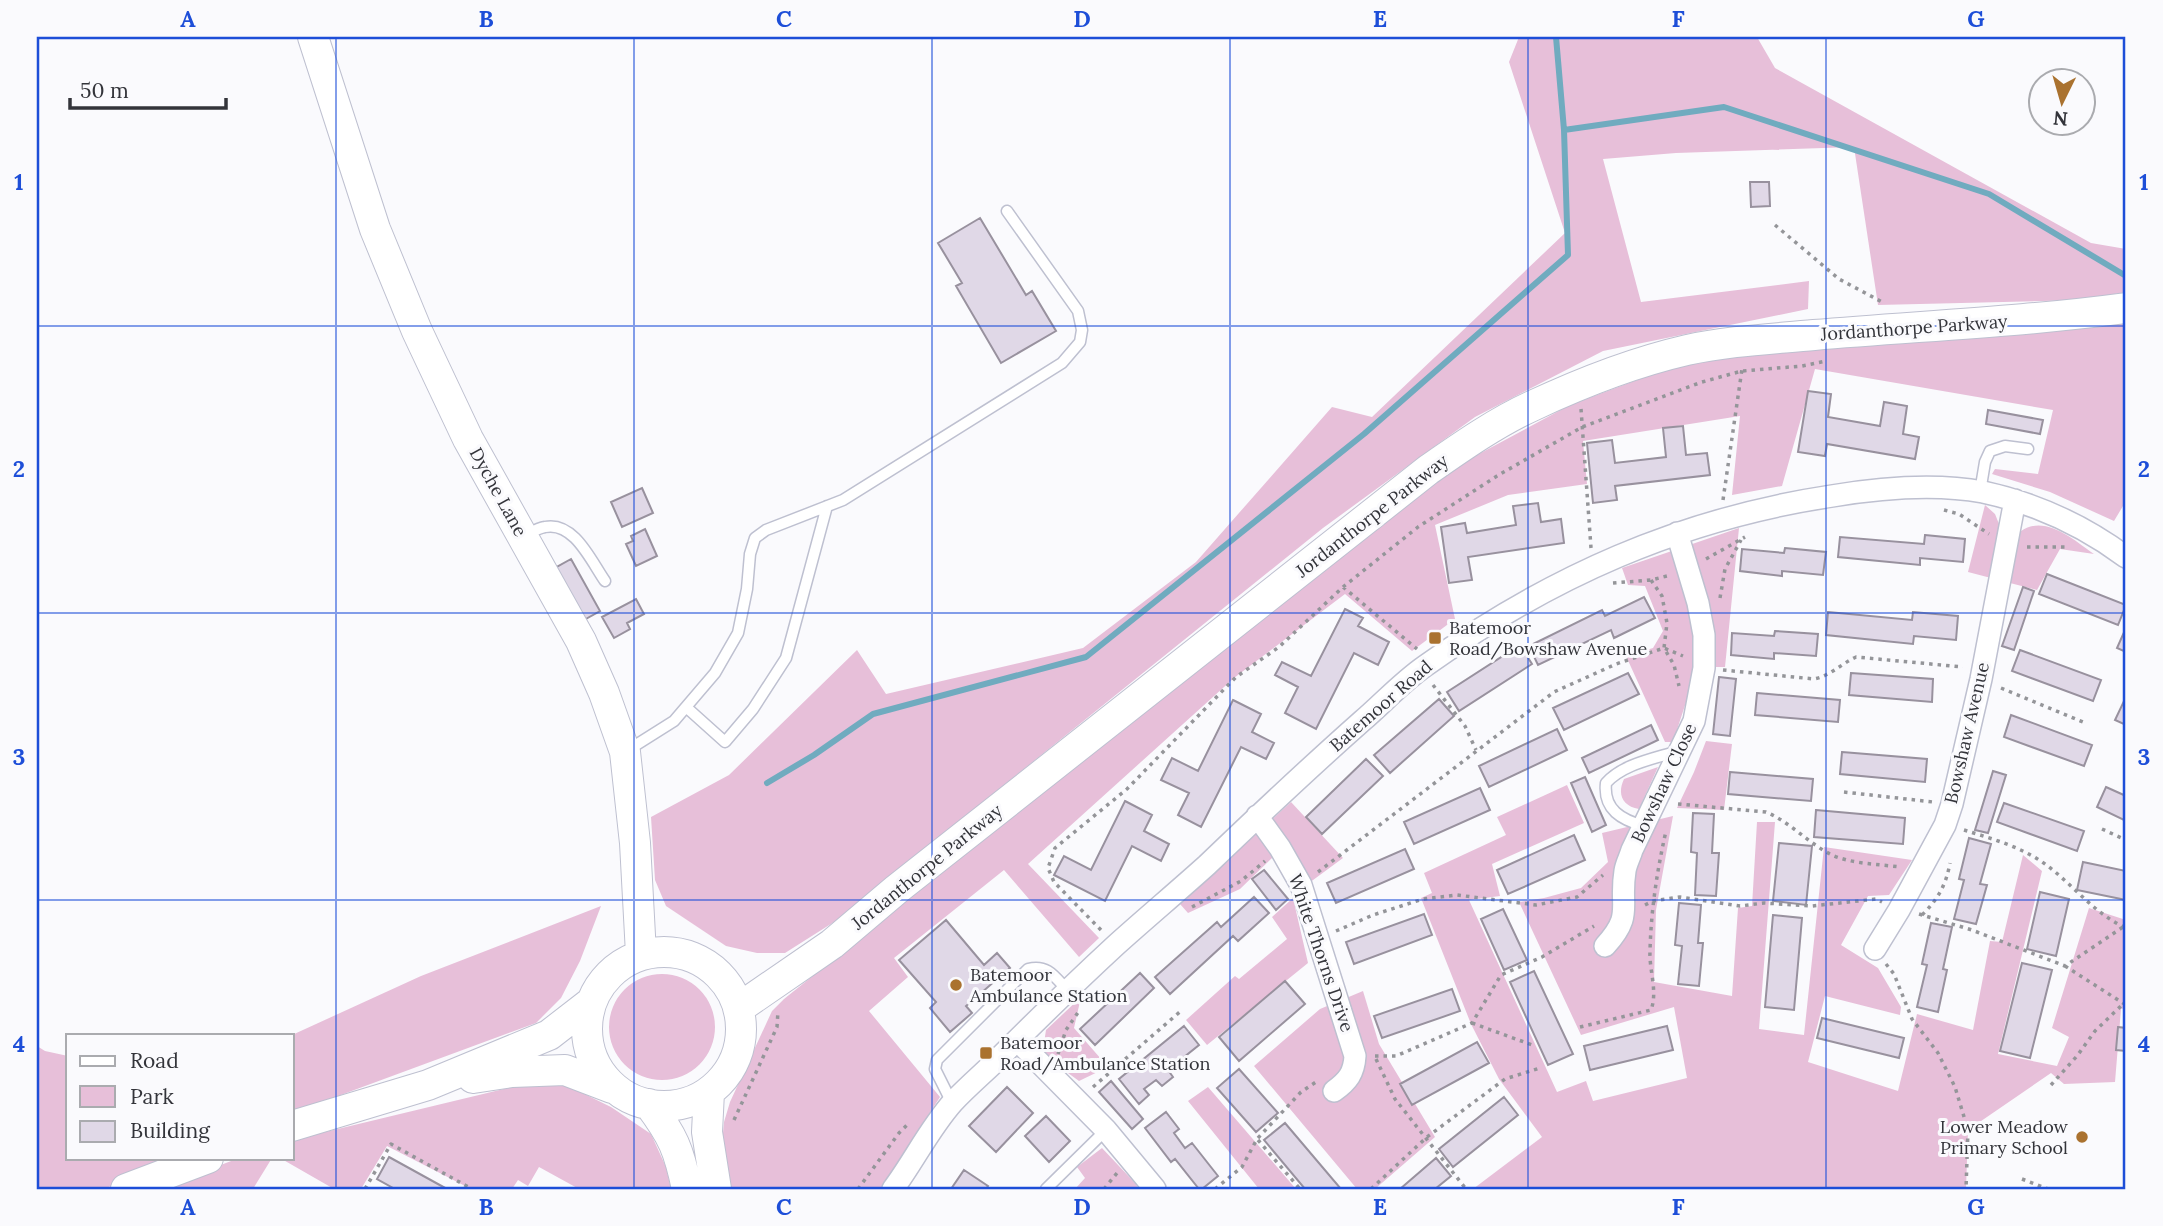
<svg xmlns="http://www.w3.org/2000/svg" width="2163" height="1226" font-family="Lora,serif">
<rect width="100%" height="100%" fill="#fafafd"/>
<path fill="#e7bfd9" d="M1519,37H1757L1775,68L2091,243L2126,249V292L2082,300L1878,305L1854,147L1676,153L1603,159L1641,302L1809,281L1808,309L1603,351L1475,417L1323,528L834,922L785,953H757L726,946L666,906L655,880L651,817L729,775L857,650L886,694L1083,648L1196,562L1332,407L1372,417L1565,233L1509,62Z
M2126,320V501L2114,521L2050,492L1992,474L1995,469L2038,474L2053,410L1815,369L1782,486L1732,495L1740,416L1583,441L1587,484L1508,495L1435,525L1455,619L1412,651L1345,594L1234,678L1028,864L1099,938L1079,957L1004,870L894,958L908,977L869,1011L940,1097L881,1188L731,1189L722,1144L724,1122L730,1102L772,1011L784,999L1436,477L1570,405L1688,361Z
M1985,505L1995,514L1999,524L2020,532C2044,513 2074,540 2094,554L2060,549L2037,590L1968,572Z
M1739,528L1725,667H1693L1690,690L1673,742H1665L1626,656L1653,648L1663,631L1645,586L1628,585L1622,568Z
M1706,741L1732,744L1724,810L1677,808L1694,772Z
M1658,767L1639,809C1622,806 1617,794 1624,779Z
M1567,785L1584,823L1492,864L1500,896L1469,900L1557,1092L1586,1081L1593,1101L1687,1078L1674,1007L1581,1035L1519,902L1544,898L1581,888L1608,862L1602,833L1673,816L1656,910L1654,982L1732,996L1738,908L1752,906L1757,822H1775L1759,1029L1804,1035L1824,847L1912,860L1889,895L1868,896L1841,945L1878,968L1901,1007L1900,1015L1825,996L1808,1062L1898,1091L1917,1014L1973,1030L1990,941L2002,942L2023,855L2042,871L1998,1054L2057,1066L2069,1037L2052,1028L2089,908L2126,920V1008L2121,1009L2115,1082L2064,1084L2051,1073L1968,1130L1966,1189H1473L1542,1137L1499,1079L1471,1024L1421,898L1432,893L1424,873L1506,835L1497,817Z
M1291,802L1343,858L1309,883L1274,856L1240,889L1188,913L1180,904Z
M1293,898L1308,963L1207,1045L1186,1020L1235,976L1239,979L1287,939L1272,917Z
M601,906L580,961L561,998L536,1023L292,1113V1035L421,976Z
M609 1027a53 53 0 1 1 106 0a53 53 0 1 1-106 0Z
M1363,991L1379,1044L1435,1137L1375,1189H1357L1254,1066L1320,1009Z
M1081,997L1074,1028L1108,1067L1079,1081L1046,1057L1044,1043L1046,1030Z
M37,1046L45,1051L68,1056V1158H179L104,1189H37Z
M525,1084L568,1086L611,1107L651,1134L666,1167L671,1189H579L539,1167L528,1186L518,1180L512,1189H471L387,1146L361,1189H334L280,1158H292V1140Z
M1208,1087L1296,1189H1259L1188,1101Z
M1102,1148L1135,1183L1139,1189H1075L1085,1178L1077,1167Z
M239,1158H272L253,1189H158Z"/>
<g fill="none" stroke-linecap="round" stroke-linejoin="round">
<path stroke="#70abbf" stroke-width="6" d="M1564,130L1724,107L1989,194L2126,276
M767,783L814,755L873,714L1086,657L1364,434L1568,255L1564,130L1556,37"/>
</g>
<path fill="#e0d8e7" stroke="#98919e" stroke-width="2" d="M1750,182H1769L1770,206L1751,207Z
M980,218L1026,295L1032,291L1056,331L1001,363L956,286L962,283L938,243Z
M1808,391L1831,394L1828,417L1880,426L1884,402L1907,406L1903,434L1919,437L1915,459L1827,444L1825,456L1798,452Z
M1988,410L2043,420L2040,434L1986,424Z
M1683,426L1686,455L1707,453L1710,475L1615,486L1617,500L1593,503L1587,443L1612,440L1615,463L1666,457L1663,428Z
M642,488L653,513L622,527L611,502Z
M1538,503L1541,522L1561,519L1564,543L1468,557L1472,580L1449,583L1441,527L1465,523L1467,533L1516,525L1513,506Z
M645,529L657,556L636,566L626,544L633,541L631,536Z
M1925,535L1965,539L1963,562L1920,558V565L1838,557L1840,537L1924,544Z
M1785,548L1826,552L1823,575L1782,571V576L1740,571L1742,549L1784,553Z
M571,559L600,611L584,620L555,568Z
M2047,574L2126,605L2118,625L2039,594Z
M2023,587L2034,591L2014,650L2002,646Z
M1644,597L1655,618L1614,638L1611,630L1538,665L1529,646L1602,610L1605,616Z
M636,599L644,614L627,623L630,629L614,638L602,617Z
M1345,609L1363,618L1358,626L1389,642L1378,665L1354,653L1316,729L1285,713L1298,687L1275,675L1282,662L1311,676Z
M1828,612L1912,620L1913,612L1958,616L1956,640L1914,636L1913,644L1826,635Z
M2125,630L2126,631V652L2117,648Z
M1775,631L1818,634L1816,656L1774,653V659L1731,655L1732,633L1774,636Z
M1520,645L1532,664L1459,711L1447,692Z
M2020,650L2101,680L2093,701L2012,671Z
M1628,673L1639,694L1564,730L1553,708Z
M1851,673L1933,679L1932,702L1849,695Z
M1719,677L1736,679L1730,736L1713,734Z
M1757,693L1840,700L1838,722L1755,715Z
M1439,699L1454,716L1390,773L1374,755Z
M1233,700L1261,714L1252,732L1274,743L1266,759L1241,747L1201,827L1178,815L1189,793L1161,780L1172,758L1198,771Z
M2124,701L2126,702V725L2115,720Z
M2011,715L2092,745L2084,766L2004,737Z
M1651,725L1658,740L1589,773L1582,758Z
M1557,729L1567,750L1489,787L1479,766Z
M1842,752L1927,759L1925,782L1840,774Z
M1366,759L1383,776L1322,834L1306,817Z
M1993,771L2006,775L1988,833L1975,830Z
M1730,772L1813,779L1811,801L1728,794Z
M1585,777L1606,825L1592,832L1571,783Z
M2106,787L2126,796V821L2097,807Z
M1480,788L1490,810L1414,844L1404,822Z
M1125,801L1152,815L1144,831L1169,844L1161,861L1132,846L1105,901L1054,875L1064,856L1091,870Z
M2004,803L2084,831L2077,851L1997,822Z
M1816,810L1905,818L1903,844L1814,837Z
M1693,813L1714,814L1712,853H1719L1716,896L1695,895L1697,853L1691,852Z
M1574,835L1585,860L1508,894L1497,870Z
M1969,838L1991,844L1980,884L1987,885L1976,924L1954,919L1964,880L1959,879Z
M1779,843L1812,846L1806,905L1773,901Z
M1405,849L1414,869L1336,903L1327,883Z
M2083,862L2126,871V900L2077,890Z
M1264,870L1288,899L1276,910L1252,879Z
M2040,892L2069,899L2056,956L2027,949Z
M1254,897L1269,913L1238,941L1233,936L1170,994L1155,977L1217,922L1221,927Z
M1679,903L1701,905L1698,943H1703L1699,986L1678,984L1682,946L1675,945Z
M1503,909L1527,960L1504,970L1481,919Z
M1424,914L1432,935L1354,964L1346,942Z
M1773,915L1802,918L1794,1010L1765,1007Z
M946,920L984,965L997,953L1010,968L966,1006L972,1013L950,1032L930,1008L936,1002L899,960Z
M1931,923L1952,927L1943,969L1947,970L1938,1012L1917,1007L1927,965L1922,964Z
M2022,963L2052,970L2030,1058L2000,1051Z
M1534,971L1573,1054L1548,1065L1510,982Z
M1140,973L1154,988L1095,1045L1080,1029Z
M1285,981L1305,1004L1239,1061L1219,1037Z
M1452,989L1460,1011L1382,1038L1374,1016Z
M1822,1018L1904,1038L1899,1058L1817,1038Z
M1184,1026L1199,1045L1168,1070L1173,1077L1162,1086L1156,1080L1144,1089L1149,1095L1139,1104L1119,1079Z
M1667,1026L1673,1050L1590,1070L1584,1046Z
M2118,1027L2126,1028V1051L2116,1050Z
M1477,1042L1489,1063L1412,1105L1400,1084Z
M1239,1069L1278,1113L1256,1132L1217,1088Z
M1111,1081L1143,1119L1132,1129L1099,1092Z
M1007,1087L1033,1113L996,1152L969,1126Z
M1504,1097L1518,1115L1453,1167L1439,1149Z
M1166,1112L1179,1129L1174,1133L1185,1148L1192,1143L1218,1176L1202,1189H1199L1175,1159L1171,1162L1145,1128Z
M1046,1116L1070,1141L1049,1162L1025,1136Z
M1285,1123L1341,1189H1305L1264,1140Z
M389,1157L447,1189H395L377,1179Z
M1436,1158L1451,1176L1435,1189H1400Z
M964,1170L988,1186L986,1189H951Z"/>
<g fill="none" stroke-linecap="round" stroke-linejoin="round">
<defs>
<path id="lane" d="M1980,492L1985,462L1990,451L2005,446L2028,449
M524,536C530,533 538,528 545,527C574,521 591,561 605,581
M686,707L725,742L753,709L786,658L827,506
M628,750L674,721L715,673L738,633L747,589L750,554L755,538L766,530L843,500L1062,363L1080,342L1082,330L1078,311L1007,211
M1644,826C1622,820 1603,810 1606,783C1623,764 1653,759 1678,751
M952,1103L935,1069L937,1060L1028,969C1048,964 1055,977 1068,991
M1046,1189L1106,1130"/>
<path id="street" d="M1257,816L1280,848L1301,885L1355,1056C1354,1073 1348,1081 1334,1091
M1605,946C1634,914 1619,908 1625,871C1626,864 1630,857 1632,850L1694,721L1704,668V635L1698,603L1677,533
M1875,949L1899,910L1945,825L1952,804L1981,679L2015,500
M1017,1040L1106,1130L1155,1189
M893,1189C914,1161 929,1129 953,1102C968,1086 986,1071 1002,1055C1039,1018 1077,981 1116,945C1146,918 1177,892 1207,865C1258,816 1309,768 1362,721C1383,703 1402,682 1425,666C1550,577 1680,519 1832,496C1880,488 1934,483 1983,492C2034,503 2084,526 2126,557"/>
<path id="secondary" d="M313,37L375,229L417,331L468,439L581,641L604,693L625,752L635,843L641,954
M587 1029a77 77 0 1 1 154 0a77 77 0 1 1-154 0Z
M739,1008L832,944L897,889L1428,470C1461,447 1495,423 1532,406C1581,383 1635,362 1687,350C1728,341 1772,339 1814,335C1918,326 2022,322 2126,308
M473,1078L512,1072L565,1070L612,1088
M709,1092L707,1132L716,1189
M649,1104C673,1136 679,1150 687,1189
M292,1126L428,1085L549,1035L589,1004
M126,1189L208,1158"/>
</defs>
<use href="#lane" stroke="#bec0d0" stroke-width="13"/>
<use href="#street" stroke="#bec0d0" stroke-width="24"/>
<use href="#secondary" stroke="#bec0d0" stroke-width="32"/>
<path stroke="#949599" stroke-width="3.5" stroke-dasharray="3.5 5" stroke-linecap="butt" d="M1775,225L1839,279L1884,303
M1581,409L1591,548
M1723,500L1742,369
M1944,510L1959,514L1989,534
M2027,547H2069
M1706,559L1745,537
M1651,580L1662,596L1667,623L1664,648L1674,665L1679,686
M1613,583L1651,580L1671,575
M1343,587L1417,649
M1720,598L1725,569L1741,540
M1723,670L1814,679C1830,676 1841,664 1856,657L1963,667
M1433,685L1465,726L1476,750
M2001,688L2083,722
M1844,792L1933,802
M1678,804L1766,812C1790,822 1807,842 1830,854C1850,864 1878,864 1900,867
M2102,829L2126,840
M1964,830C1993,839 2025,848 2049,867C2075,887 2095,914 2126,928
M1318,872L1554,692L1616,664L1664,648L1683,656
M1645,905L1653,901L1680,897L1740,906L1764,903L1812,906L1876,899L1882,902
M1192,907L1241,881L1265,861
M1919,914L1972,930L2065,966L2123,927
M1922,915C1938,899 1946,885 1950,863
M1101,930L1054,882L1048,868L1055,848L1127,789L1236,677L1279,647L1343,587L1418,527L1497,476L1582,427L1702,382L1742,371L1802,366L1826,361
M1336,931L1373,915L1423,899L1457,895L1536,905L1577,897L1603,875
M1886,964L1894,974L1912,1019L1938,1053L1955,1087L1968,1130L1966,1189
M2065,966L2126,1005
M1472,1023L1535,1046
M1580,1027L1651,1010C1658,991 1649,970 1650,951C1651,910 1657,871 1666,831
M1058,1054L1066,1030L1079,1011
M1375,1056H1396L1472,1023L1501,975L1542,957L1594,926
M1376,1059L1395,1099L1466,1189
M2051,1085L2077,1056L2095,1031L2123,1004
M1093,1087L1182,1010
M734,1120L777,1027L778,1011
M1258,1140L1300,1189
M2022,1179L2048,1189
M365,1189L391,1144L472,1189
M858,1189L899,1133L910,1122
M1104,1189L1117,1173
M1215,1189L1242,1167L1257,1139L1301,1092L1316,1082
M1371,1189L1427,1137L1505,1079L1540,1068"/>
<use href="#lane" stroke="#fff" stroke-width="10"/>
<use href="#street" stroke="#fff" stroke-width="21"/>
<use href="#secondary" stroke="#fff" stroke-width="30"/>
</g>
<path fill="none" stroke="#1d4ed8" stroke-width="2" stroke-opacity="0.55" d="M336,37V1189M634,37V1189M932,37V1189M1230,37V1189M1528,37V1189M1826,37V1189M37,326H2126M37,613H2126M37,900H2126"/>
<g fill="#aa722f" stroke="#fafafd" stroke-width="2.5">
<rect x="1428" y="631" width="14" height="14" rx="3.5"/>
<circle cx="956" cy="985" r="7"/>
<rect x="979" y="1046" width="14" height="14" rx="3.5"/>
<circle cx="2082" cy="1137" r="7"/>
</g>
<g text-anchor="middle" stroke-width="6" stroke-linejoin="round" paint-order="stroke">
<g font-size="18" fill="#33343a" stroke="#fafafd">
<text transform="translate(1914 328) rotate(-4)" y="6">Jordanthorpe Parkway</text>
<text transform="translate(498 492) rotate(61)" y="6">Dyche Lane</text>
<text transform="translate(1372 516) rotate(-38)" y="6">Jordanthorpe Parkway</text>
<text transform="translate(1381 706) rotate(-41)" y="6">Batemoor Road</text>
<text transform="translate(1967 733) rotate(-77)" y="6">Bowshaw Avenue</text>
<text transform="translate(1664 783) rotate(-65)" y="6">Bowshaw Close</text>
<text transform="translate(927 867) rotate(-39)" y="6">Jordanthorpe Parkway</text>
<text transform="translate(1321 953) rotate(71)" y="6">White Thorns Drive</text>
</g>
<g font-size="18" fill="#33343a" stroke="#fafafd" text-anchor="start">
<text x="1449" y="634">Batemoor<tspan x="1449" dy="21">Road/Bowshaw Avenue</tspan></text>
<text x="970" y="981">Batemoor<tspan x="970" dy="21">Ambulance Station</tspan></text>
<text x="1000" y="1049">Batemoor<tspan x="1000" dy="21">Road/Ambulance Station</tspan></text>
<text x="2068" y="1133" text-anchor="end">Lower Meadow<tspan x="2068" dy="21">Primary School</tspan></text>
</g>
</g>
<rect width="2163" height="1226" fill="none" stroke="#fafafd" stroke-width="77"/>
<rect x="66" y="1034" width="228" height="126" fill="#fafafd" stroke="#aaabaf" stroke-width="2"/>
<rect x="80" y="1056" width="35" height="10" fill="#ffffff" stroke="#aaabaf" stroke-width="2"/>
<text x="130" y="1068" font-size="21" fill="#33343a">Road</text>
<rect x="80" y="1086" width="35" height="21" fill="#e7bfd9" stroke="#aaabaf" stroke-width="2"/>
<text x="130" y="1104" font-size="21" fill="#33343a">Park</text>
<rect x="80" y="1121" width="35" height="21" fill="#e0d8e7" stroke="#aaabaf" stroke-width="2"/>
<text x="130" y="1138" font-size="21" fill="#33343a">Building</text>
<g transform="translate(2062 102) rotate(185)"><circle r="33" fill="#fafafd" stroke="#aaabaf" stroke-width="2"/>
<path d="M0-5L12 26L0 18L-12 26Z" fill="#aa722f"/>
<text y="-10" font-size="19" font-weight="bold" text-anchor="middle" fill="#33343a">N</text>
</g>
<path d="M70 98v10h156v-10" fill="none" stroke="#33343a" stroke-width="3.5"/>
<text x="80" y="98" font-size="21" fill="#33343a" stroke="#fafafd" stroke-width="5" paint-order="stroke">50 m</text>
<rect x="38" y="38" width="2086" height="1150" fill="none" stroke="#1d4ed8" stroke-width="2.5"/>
<g font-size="23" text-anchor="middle" font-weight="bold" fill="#1d4ed8">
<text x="188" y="27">A</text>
<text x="486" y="27">B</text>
<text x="784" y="27">C</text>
<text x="1082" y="27">D</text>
<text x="1380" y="27">E</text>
<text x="1678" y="27">F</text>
<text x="1976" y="27">G</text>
<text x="19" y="190">1</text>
<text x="2144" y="190">1</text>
<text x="19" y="477">2</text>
<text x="2144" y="477">2</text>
<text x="19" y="765">3</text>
<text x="2144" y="765">3</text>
<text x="19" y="1052">4</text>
<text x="2144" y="1052">4</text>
<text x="188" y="1215">A</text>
<text x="486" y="1215">B</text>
<text x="784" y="1215">C</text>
<text x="1082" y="1215">D</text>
<text x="1380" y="1215">E</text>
<text x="1678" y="1215">F</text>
<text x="1976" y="1215">G</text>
</g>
</svg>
